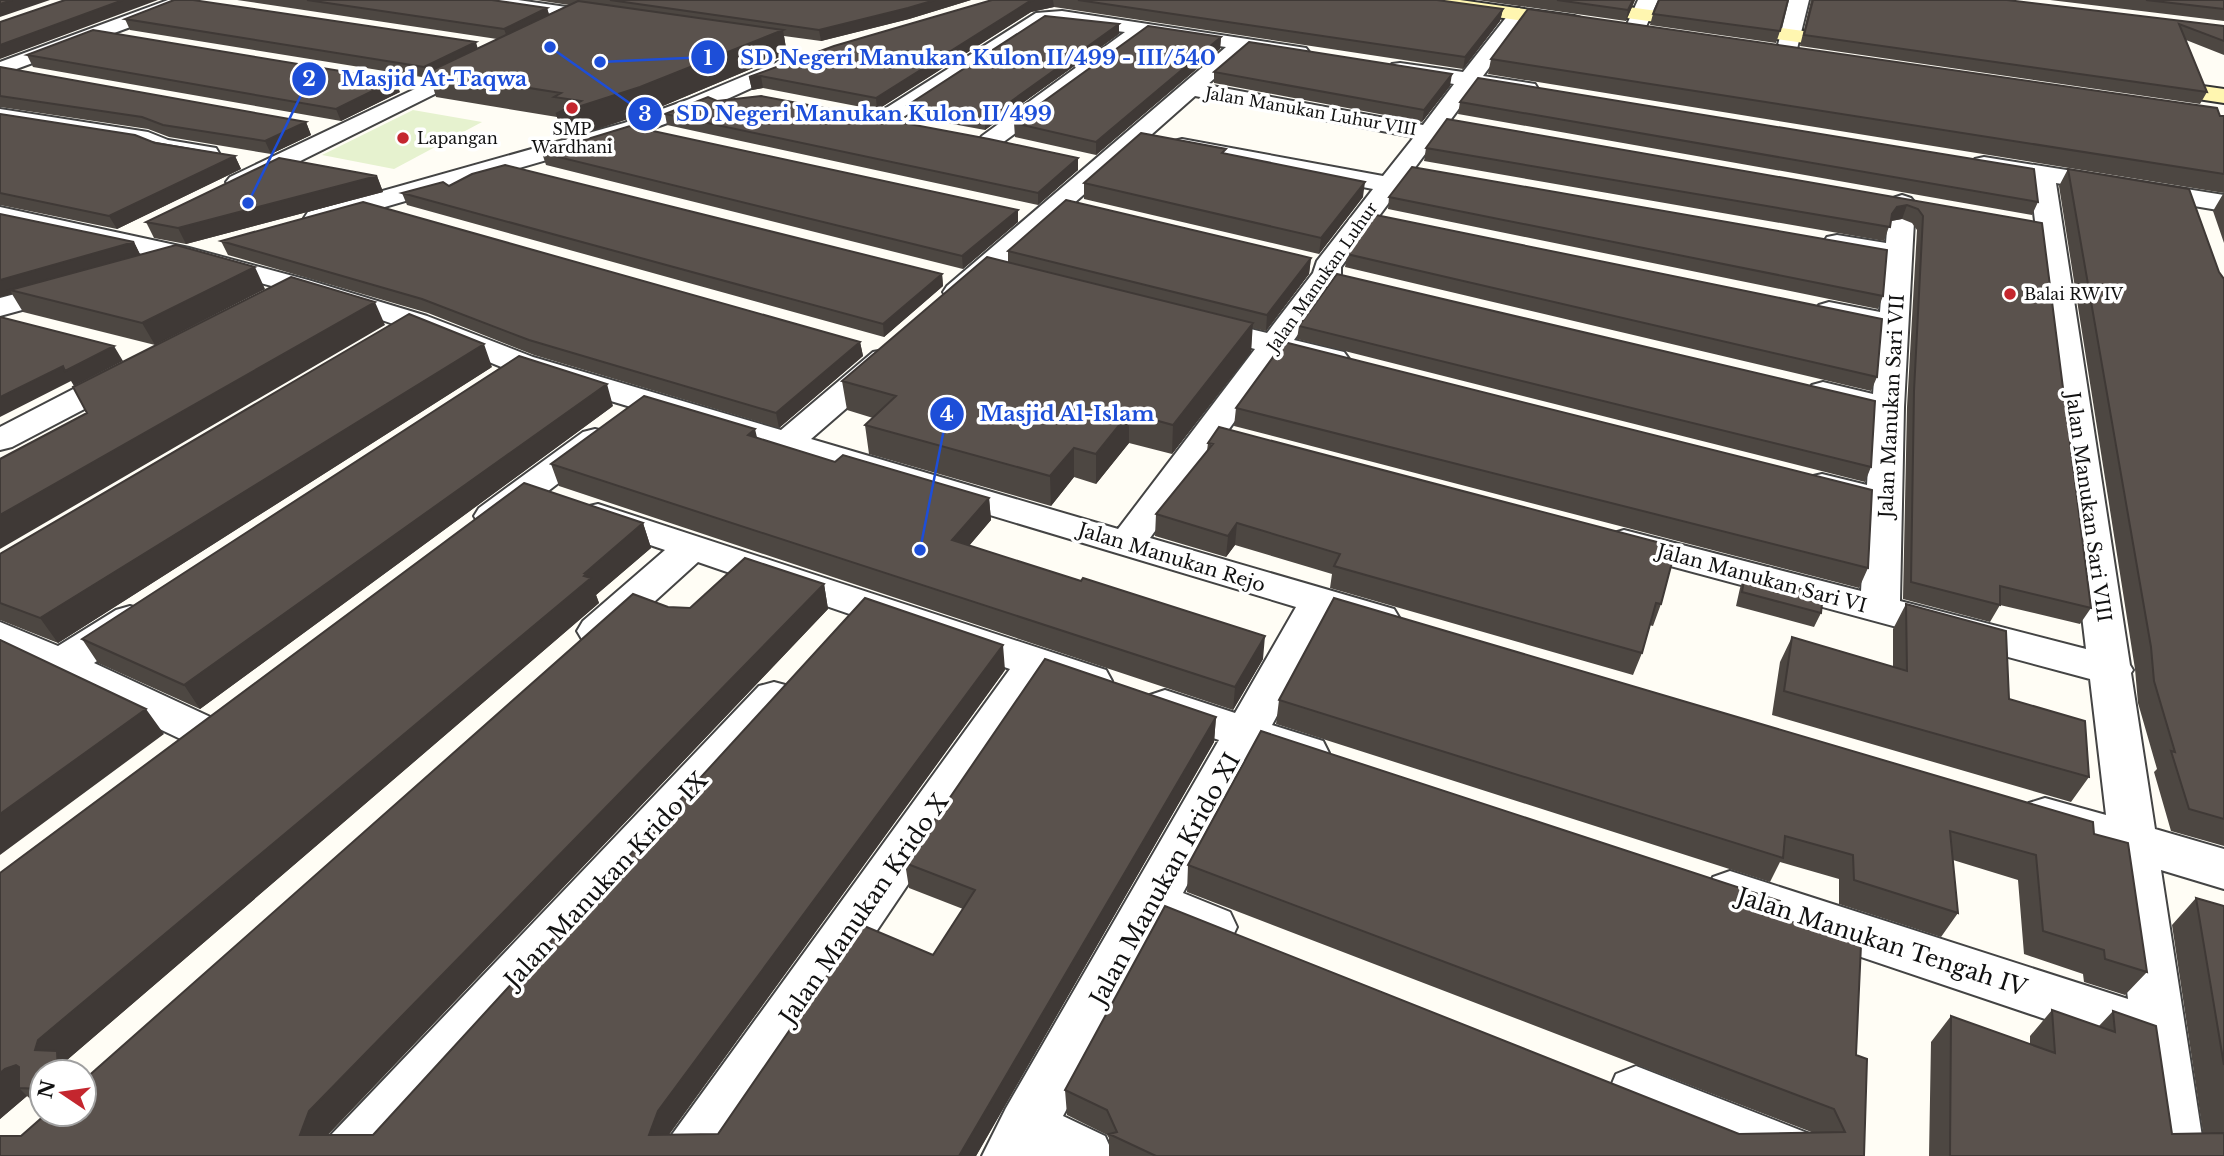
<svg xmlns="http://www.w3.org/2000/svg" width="2224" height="1156" font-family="'Libre Baskerville',serif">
<rect width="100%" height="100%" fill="#fffdf5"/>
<path fill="#e6f2cf" d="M413,110L482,122L394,169L322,155Z"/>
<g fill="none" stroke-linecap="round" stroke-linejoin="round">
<defs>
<path id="street" d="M168,0H182L185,4L182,8L0,75V62Z
M469,0H518L608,13L618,19L608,25L479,6Z
M1638,0H1658L1644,31L1641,35H1627L1624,31Z
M1789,0H1809L1796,53L1793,57H1779L1776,53Z
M1519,8L1529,14L1483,76L1535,84L1538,89L1535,94L1527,96L1475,87L1341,267V274L1294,340L1344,352L1349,359L1344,366L1333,368L1282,356L1150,538L1394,609L1400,619L1394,629L1380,633L1330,618L1272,725L1323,741L1329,753L1323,765L1307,770L1257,753L1183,893L1230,912L1237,927L1230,942L1212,949L1163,929L1063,1116L1105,1136L1114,1156H982L1006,1108L1219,740L1150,717L1144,706L1150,695L1165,690L1235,713L1296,607L511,371C476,357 442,342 407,329C276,280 136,253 0,223V207L189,248L308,280L427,316L533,357L781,430L873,352L884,350L895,352L900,359L895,366L811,439L1118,529L1255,349L1190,332L1186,326L1190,320L1201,317L1267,333L1313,273L1317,261L1373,189L1182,153L1174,151L1170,146L1174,141L1182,139L1383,176L1414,137L1195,96L967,298L957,301L947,298L943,292L947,286L1226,47L1147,36L998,146H982L978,141L982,136L1125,32L1047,23L891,125H875L871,120L875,115L1036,13L1062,11L1306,48L1309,52L1306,56L1299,58L1247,50L1207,85L1423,125L1454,84L1392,74L1389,69L1392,64L1400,63L1463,72L1512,10Z
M797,54L804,56L808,60L804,64L703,110L640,133L326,224L317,226L308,224L304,218L308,212L624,123L687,100Z
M480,58L487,60L491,64L487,68L248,187L239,190L230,187L226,182L230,177Z
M0,109L148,132L168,140L216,148L219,153L216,158C194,163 161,155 142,145L0,123Z
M1984,157L2224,195V211L2056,183L2130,665L2133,670L2131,673L2155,829L2224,849V889L2161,870L2205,1156H2147L2134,1049L1713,907L1705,892L1713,877L1730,871L2128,999L2111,855L2029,829L2022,816L2029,803L2045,798L2106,815L2090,679L1611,550L1605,542L1611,534L1624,530L1861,591L1866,507L1809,493L1804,485L1809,477L1822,474L1867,485L1871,413L1812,399L1807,392L1812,385L1823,382L1873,394L1878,330L1819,317L1814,311L1819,305L1829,302L1880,312L1884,260L1827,249L1823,243L1827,237L1837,235L1886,243L1889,203L1893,198L1902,195L1911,198L1915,203L1904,407L1900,601L2086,649L2030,179L1975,169L1972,164L1975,159Z
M67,280L77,283L81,289L77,295L0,316V298Z
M125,365L136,368L141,375L136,382L12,447L0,450V427L114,368Z
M595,429L607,432L612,439L607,446L505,524L492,527L479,524L474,516L479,508L583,432Z
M598,504L1106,670L1112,681L1106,692L1091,696L1045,681L725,1156H662L671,1136L1010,669L698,562L611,641L597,645L583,641L577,631L583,621L665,550L585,523L580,515L585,507Z
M130,606L144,610L150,620L144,630L94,663L219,721L226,732L219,743L204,748L189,743L0,653V622L58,646L116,610Z
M774,682L789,686L795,697L789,708L389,1156H321L330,1136L759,686Z
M1636,1066L1815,1136L1824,1156H1725L1616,1112L1608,1093L1616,1074Z"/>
<path id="secondary" d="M1409,0H1460L1574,16L1581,18L1584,22L1581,26L1574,28L1419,6Z
M1577,0L1854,38L1861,40L1864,44L1861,48L1854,50L1570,10L1567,6Z
M2153,79L2224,89V103L2145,91L2142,86L2145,81Z"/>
</defs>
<use href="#street" stroke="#444" stroke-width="4"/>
<use href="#secondary" stroke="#333" stroke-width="4"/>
<use href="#street" fill="#fff" fill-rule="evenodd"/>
<use href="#secondary" fill="#fff6b0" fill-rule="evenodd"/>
</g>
<path fill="#4d4742" d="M237,0H492L547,8L549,14L569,5L536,0H971L909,19L821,41L784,36L787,54L646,113L564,140L557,117L436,97L430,77L428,78L130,30L125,19L478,48L497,39Z
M992,0H1437L1503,9L1500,21L1463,69L1054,7L1031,12L877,110L763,88L752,90L749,77Z
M1477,0H1635L1626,21Z
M1811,0H2007L2224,26V55L2186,40L2207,92L2200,104L1800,46Z
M2050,0H2224V21Z
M1653,14L1780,31L1776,43L1650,25Z
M1119,34L985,130L909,116L908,105Z
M1221,37L1220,49L1096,155L1015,137L1014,123Z
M27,55L400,92L341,121L33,67Z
M1491,59L2224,116V193L1488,74Z
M0,67L306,122L311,135L271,154L169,137L148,129L0,107Z
M1214,72L1450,86L1422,122L1214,83Z
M717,101L1078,170L1038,205L667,125L665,114Z
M1460,102L2038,202L2032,215L1458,114Z
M0,114L235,156L241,169L117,229L0,205Z
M1447,119L2042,223L2091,608L2080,624L2000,605L1990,622L1903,599L1907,407L1917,230L1912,223L1902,219L1891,221L1884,241L1424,161L1426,148Z
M542,153L1018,210V222L963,269L546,165Z
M1226,154L1363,197L1319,254L1084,199V183Z
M2068,169L2219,272L2224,279V846L2171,831L2154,772L2157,769L2138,703L2135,669L2059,186Z
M377,176L383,192L186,244L154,238L146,222Z
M449,186L942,274L943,286L884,337L407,205L402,193Z
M2223,194H2224V243L2213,211Z
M1389,197L1883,296L1878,309L1388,209Z
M0,214L134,242L140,255L265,289L155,345L23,312L12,294L0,297Z
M221,241L860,342L863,356L779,428L534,355L428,313L228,255Z
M1008,251L1311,258L1309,274L1266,331L1252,328L1251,352L1172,454L1129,443L1096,484L1074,477L1051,506L869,454L865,425L873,418L847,410L842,381L1008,262Z
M1347,254L1877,377L1871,391L1345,267Z
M1299,326L1871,467L1865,482L1297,339Z
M492,367L58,643L0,620V554Z
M613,406L200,709L98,663L82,639Z
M1236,408L1868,568L1859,588L1234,426Z
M757,438L835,462L989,498L991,520L969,546L1081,581L1263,659L1233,710L559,486L551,464Z
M1208,443L1661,604L1653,626L1649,625L1642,653L1633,675L1330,588L1332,574L1235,545L1226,557L1155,536L1156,514L1207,451Z
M643,523L651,548L596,595L599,603L67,1060L42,1072V1109L27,1096L0,1119V873Z
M1745,574L1821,613L1814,627L1736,606L1740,588Z
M824,584L828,609L328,1135H373L1005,670L669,1135L718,1134L933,955L963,909L909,888L905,863L1216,717L1214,742L976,1156L21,1136L668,607L690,608Z
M1906,604L2009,699L2089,777L2071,802L1772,715L1780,662L1792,637L1893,667V629Z
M1279,700L2094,834L2147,972L2125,995L2084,982L2083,974L2024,954L2018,880L1953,860L1958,913L1941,937L1839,904V879L1780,862L1770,882L1276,724Z
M1188,865L1778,917L1856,1055L1864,1156H1109V1138L1107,1135L1067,1115L1065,1090L1739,1134L1814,1133L1187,892Z
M2196,898L2224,906V1156H1929L1931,1042L1951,1016L2030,1044V1036L2052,1010L2098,1027L2113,1011L2172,1134L2203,1133L2172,925Z"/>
<path fill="#3f3936" d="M12,0H50L0,17V4Z
M123,0H158L0,59V45Z
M935,0H971L909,19L821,41L819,30Z
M1034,0H1053L1054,7L1031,12L877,110L876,98L1030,1Z
M1633,0H1635L1626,21L1628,10Z
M547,8L550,19L508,40L504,29Z
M1503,9L1500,21L1463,69L1465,57Z
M1119,24V34L985,130V120Z
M783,30L787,54L646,113L564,140L556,114Z
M1221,37L1220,49L1096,155V142Z
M476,42L479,53L428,72L430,77L428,78L424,67Z
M1452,74L1450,86L1422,122L1424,110Z
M761,76L763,88L752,90L749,77Z
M395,80L400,92L341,121L336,109Z
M306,122L311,135L271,154L265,141Z
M235,156L241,169L117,229L109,216Z
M1078,158V170L1038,205V193Z
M377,176L383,192L186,244L178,228Z
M1365,182L1363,197L1319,254L1321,238Z
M1907,205L1902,219L1891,221L1888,226L1892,214L1897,207Z
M1018,210V222L963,269L962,256Z
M134,242L141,256L10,290L12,294L0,297V280Z
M1311,258L1309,274L1266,331L1267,315Z
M255,267L265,289L155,345L142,323Z
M942,274L943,286L884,337L883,324Z
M375,302L385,325L0,549V515Z
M1253,323L1251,352L1172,454L1173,425Z
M860,342L863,356L779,428L776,413Z
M484,344L492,367L58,643L40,618Z
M114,346L123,361L74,386L71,381L0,417V397L63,366Z
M607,384L613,406L200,709L184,685Z
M1129,413V443L1096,484V454Z
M755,429L760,450L748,435Z
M1074,448V477L1051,506L1050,476Z
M989,498L991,520L954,563L952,540Z
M643,523L651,548L596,595L599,603L67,1060L79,1072H58L35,1050L38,1040L584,576L585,573Z
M1237,523L1235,545L1226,557L1228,536Z
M824,584L828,609L328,1134L320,1156L300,1135L309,1111Z
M1265,636L1263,659L1233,710L1235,687Z
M1003,645L1005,670L669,1134L649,1135L658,1111Z
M146,709L164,734L0,855V814Z
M1216,717L1214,742L976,1156H959Z
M16,1065L41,1089L19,1088L27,1096L0,1119V1073L5,1069Z"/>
<path fill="#5a524d" stroke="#3f3936" stroke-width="2" d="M0,0H12L0,4Z
M65,0H123L0,45V22Z
M174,0H193L476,42L424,67L125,19Z
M307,0H492L547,8L504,29Z
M610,0H935L908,8L819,30Z
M992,0H1034L1030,1L876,98L761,76L749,77L834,46Z
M1078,0H1437L1503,9L1465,57Z
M1557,0H1633L1628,10Z
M1659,0H1788L1780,31L1653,14Z
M1813,0H2007L2224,26V41L2179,24L2207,92L1804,35Z
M2146,0H2224V9Z
M578,1L783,30L640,87L556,114L581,101L554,97L561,93L428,72Z
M1528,9L2217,108L2220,116H2224V174L1491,59Z
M1045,16L1119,24L985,120L908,105Z
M1148,26L1221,37L1096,142L1014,123Z
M93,30L395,80L336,109L27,55Z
M1249,42L1452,74L1424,110L1214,72Z
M0,67L306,122L265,141L163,125L142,117L0,96Z
M1478,78L2034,169L2038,202L1460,102Z
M761,96L989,139L1078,158L1038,193L665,114L708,97L717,101Z
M0,114L135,135L155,143L235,156L109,216L0,193Z
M1447,119L2042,223L2091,608L2000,586V605L1911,582L1914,391L1923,216L1918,209L1907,205L1897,207L1892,214L1890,227L1426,148Z
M630,126L1018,210L962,256L542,153Z
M1141,133L1226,149L1222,153L1365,182L1321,238L1084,183Z
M279,158L377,176L178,228L146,222Z
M505,165L942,274L883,324L402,193L443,182L449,186L472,174Z
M1412,167L1887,250L1883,296L1389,197Z
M2068,169L2189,189L2219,272L2224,279V819L2189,809L2171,751L2175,752L2154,681L2151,647Z
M1066,200L1311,258L1267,315L1008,251Z
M363,202L860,342L776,413L529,340L422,299L221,241Z
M0,214L134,242L0,280Z
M1376,215L1882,319L1877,377L1347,254Z
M176,245L255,267L142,323L10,290Z
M987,257L1253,323L1173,425L1129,413L1096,454L1074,448L1050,476L865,425L896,396L842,381Z
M1337,274L1875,401L1871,467L1299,326Z
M291,277L375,302L0,515V459L87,413L73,387Z
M409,314L484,344L40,618L0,603V554Z
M0,317L114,346L65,371L63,366L0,397Z
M1284,342L1872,490L1868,568L1236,408Z
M519,356L607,384L184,685L82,639Z
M644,396L755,429L748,435L835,462L843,455L989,498L952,540L1081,581L1083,578L1265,636L1235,687L551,464Z
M1219,427L1676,547L1661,604L1656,603L1642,653L1334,566L1340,554L1237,523L1228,536L1156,514L1213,444L1208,443Z
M524,483L643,523L585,573H587L584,576L591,578L38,1040L35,1050L57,1051L58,1072H42V1089L19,1088V1067L16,1065L5,1069L0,1073V873Z
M745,558L824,584L309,1111L300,1135H373L865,598L1003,645L658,1111L649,1135L718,1134L862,925L933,955L975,890L905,863L1045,659L1216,717L959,1156H0V1136H21L46,1114H84V1080L633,594L668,607L690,608Z
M1745,574L1823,595L1821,613L1742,592Z
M1334,598L2093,822L2094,834L2128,843L2147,972L2105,959L2104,950L2043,931L2036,855L1950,831L1958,913L1854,880L1853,855L1785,836L1783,858L1279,700Z
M1906,604L2006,631L2009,699L2085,721L2089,777L1784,691L1792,637L1907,671Z
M0,640L146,709L0,814Z
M1261,731L1780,901L1778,917L1861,945L1856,1055L1867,1059L1864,1156H1156L1109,1134L1117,1132L1107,1110L1065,1090L1165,906L1739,1134L1845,1132L1834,1109L1188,865Z
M2196,898L2224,906V1065Z
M2052,1010L2115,1032L2113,1011L2156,1026L2172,1134L2224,1133V1156H1950L1951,1016L2055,1053Z"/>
<g fill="#c4262e" stroke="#fff" stroke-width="2.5">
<circle cx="572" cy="108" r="7"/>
<circle cx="403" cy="138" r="7"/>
<circle cx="2010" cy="294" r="7"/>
</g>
<g text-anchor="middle" stroke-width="7" stroke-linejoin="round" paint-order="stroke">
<g font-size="16" fill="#111" stroke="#fff">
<text transform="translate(1311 111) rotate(10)" y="6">Jalan Manukan Luhur VIII</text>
<text transform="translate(1322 277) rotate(-55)" y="6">Jalan Manukan Luhur</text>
</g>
<g font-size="16" fill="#111" stroke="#fff" text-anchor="start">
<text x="572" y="135" text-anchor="middle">SMP<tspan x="572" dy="18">Wardhani</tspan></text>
<text x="417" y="144">Lapangan</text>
<text x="2024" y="300">Balai RW IV</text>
</g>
<g font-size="19" fill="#111" stroke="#fff">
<text transform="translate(1891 406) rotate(-87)" y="7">Jalan Manukan Sari VII</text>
<text transform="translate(2089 507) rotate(82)" y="7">Jalan Manukan Sari VIII</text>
<text transform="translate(1172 557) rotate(17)" y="7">Jalan Manukan Rejo</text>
<text transform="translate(1762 578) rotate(15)" y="7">Jalan Manukan Sari VI</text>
</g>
<g font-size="23" fill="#111" stroke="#fff">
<text transform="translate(1165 879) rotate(-61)" y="8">Jalan Manukan Krido XI</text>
<text transform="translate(606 880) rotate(-47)" y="8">Jalan Manukan Krido IX</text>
<text transform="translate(864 909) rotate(-55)" y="8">Jalan Manukan Krido X</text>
<text transform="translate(1882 942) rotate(18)" y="8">Jalan Manukan Tengah IV</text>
</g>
</g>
<path fill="none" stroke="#1d4ed8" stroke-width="2.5" d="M600 62L708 57M248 203L309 79M550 47L645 114M920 550L947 414"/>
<g fill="#1d4ed8" stroke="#fff" stroke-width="2.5">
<circle cx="600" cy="62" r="7"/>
<circle cx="248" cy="203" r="7"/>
<circle cx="550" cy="47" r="7"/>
<circle cx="920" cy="550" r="7"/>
<circle cx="708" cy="57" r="18"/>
<circle cx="309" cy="79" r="18"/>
<circle cx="645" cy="114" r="18"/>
<circle cx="947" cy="414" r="18"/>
</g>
<g font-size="21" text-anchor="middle" font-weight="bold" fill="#fff">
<text x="708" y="65">1</text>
<text x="309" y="86">2</text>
<text x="645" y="121">3</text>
<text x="947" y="421">4</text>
</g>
<g font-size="21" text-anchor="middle" font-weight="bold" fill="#1d4ed8" stroke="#fff" stroke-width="7" stroke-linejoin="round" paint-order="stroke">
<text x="978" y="65">SD Negeri Manukan Kulon II/499 - III/540</text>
<text x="434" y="86">Masjid At-Taqwa</text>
<text x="864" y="121">SD Negeri Manukan Kulon II/499</text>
<text x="1067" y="421">Masjid Al-Islam</text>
</g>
<g transform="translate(63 1093) rotate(283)"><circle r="33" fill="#ffffff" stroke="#a0a0a0" stroke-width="2"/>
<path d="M0-5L12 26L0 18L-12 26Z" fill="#c4262e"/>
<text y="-10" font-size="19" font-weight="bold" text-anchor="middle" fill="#111111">N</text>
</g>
</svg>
